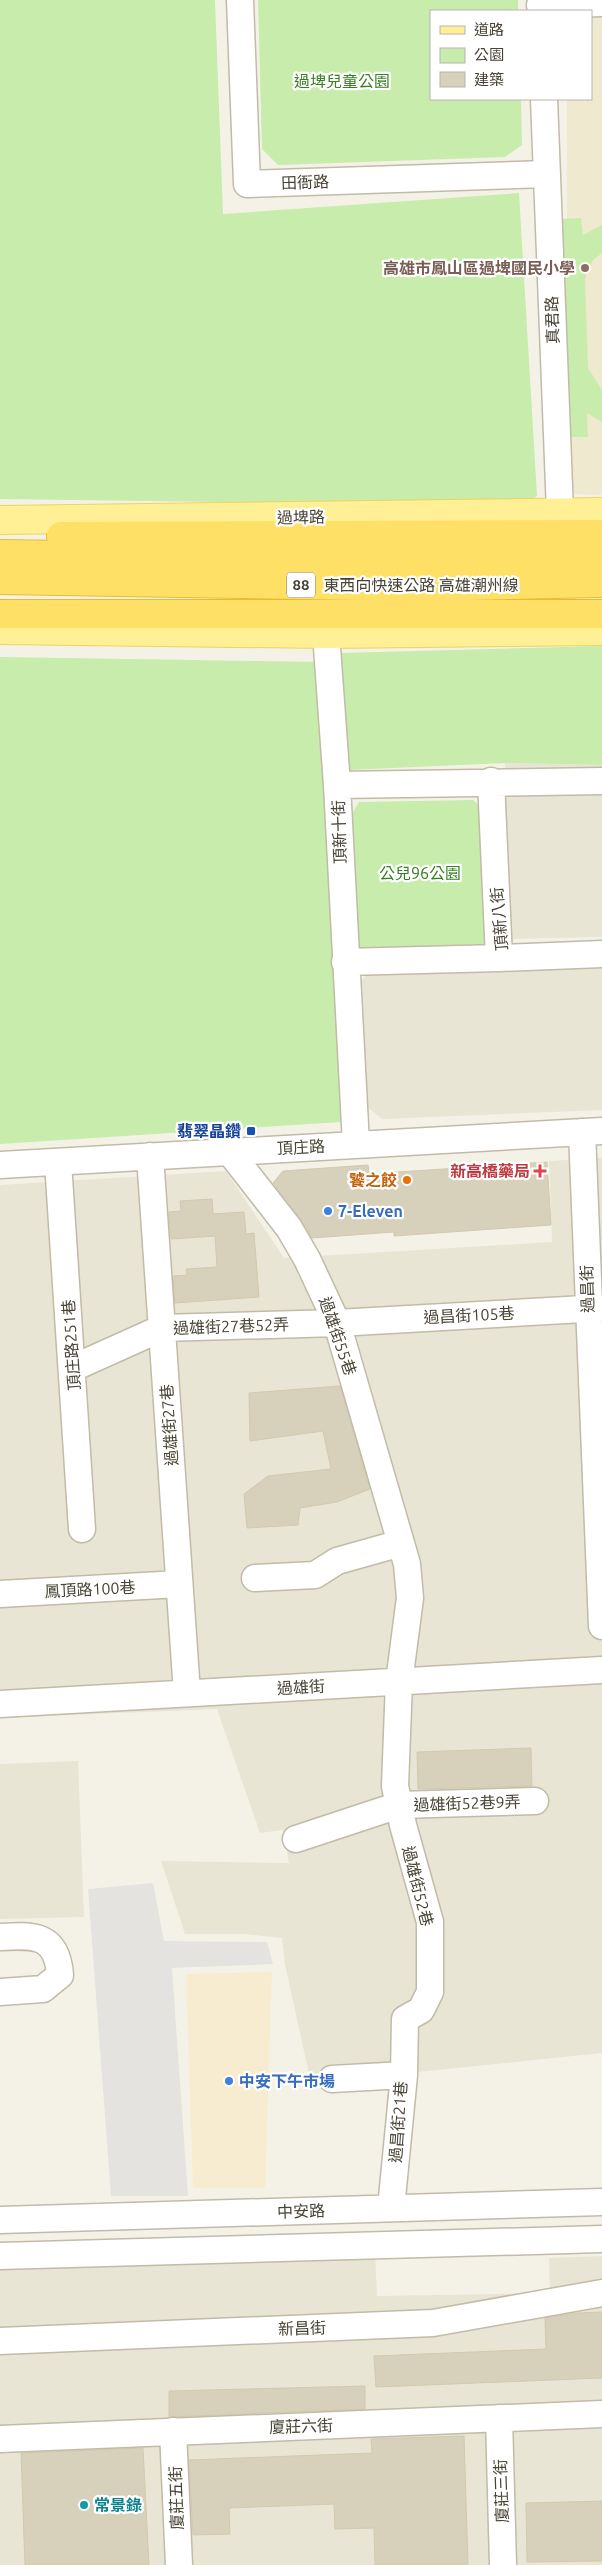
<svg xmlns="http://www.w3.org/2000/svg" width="602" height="2565" font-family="Ubuntu,'Noto Sans TC',sans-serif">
<rect width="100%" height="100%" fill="#f4f2e7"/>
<path fill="#e9e5d4" d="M505,763L602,765V937L509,939Z
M602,965V1110L382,1119L366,1106L357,986L370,971Z
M602,1158V2053L311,2083L285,1965L282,1938L245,1934H185L161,1861L289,1863L283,1830L260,1833L217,1709L0,1718V1185L226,1171L284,1258L552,1242L549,1161Z
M78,1761L84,1917L0,1919V1764Z
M375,2251L377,2296L550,2293L549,2258L602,2256V2565H0V2267Z"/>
<path fill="#f8ecd0" d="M272,1972L265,2188H193L186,1974Z"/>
<path fill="#efeacf" d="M602,16V495L567,494V99H591V17Z"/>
<path fill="#c7ecac" d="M0,0H215L223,214L519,193L537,496L523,506L0,499Z
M258,0H518V11H431V99H521L522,145L505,157L278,165L262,149Z
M581,218L583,235L602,225V253L593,260L585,278L588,368L602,390V422L587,413L588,437H567L558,219Z
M602,646V765L505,763L348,770L340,653Z
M0,657L326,662L351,1108L341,1122L0,1144Z
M473,800L483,809L487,944L359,948L352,814L359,802Z"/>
<path fill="#e5e3df" d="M153,1883L164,1941L267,1942L273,1964L172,1968L188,2196H111L88,1889Z"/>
<path fill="#d7d0bb" stroke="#d2c9ae" d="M547,1162L551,1225L394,1236V1232L312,1238L301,1219L273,1183L283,1171L368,1165L369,1174Z
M212,1199L213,1214L244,1212L246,1234L254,1233L259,1297L175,1303L173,1276L187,1275L186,1269L217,1267L215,1236L171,1239L169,1212L181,1211L180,1201Z
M340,1386L370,1489L337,1502L300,1508L298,1525L247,1528L244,1494L268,1476L331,1469L323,1431L250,1441L249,1393Z
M531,1748L532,1786L418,1789L417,1752Z
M602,2312V2378L376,2387L374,2356L546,2349L545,2318L578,2313Z
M365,2386V2409L169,2417V2391Z
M464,2436L468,2565H375L374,2528L335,2529L334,2504L229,2508L230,2534L193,2535L189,2460L372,2453L371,2439Z
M143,2448L149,2565H25L21,2453Z
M602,2501V2561L527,2562L526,2503Z"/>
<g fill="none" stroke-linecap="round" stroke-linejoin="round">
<defs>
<path id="minor" d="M240,0L247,184L547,174
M540,5L602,3
M544,99L560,512
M326,634L337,785
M491,781L499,958L602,954
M345,962L499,958
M582,1132L602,1626
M356,1144L337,785L602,781
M229,1151L289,1228L307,1259L337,1323L407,1564L410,1598L399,1682L395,1786L403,1825L430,1922V1992L421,2010L405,2019L404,2075
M150,1156L187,1693
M58,1162L82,1529
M0,1165L602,1131
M73,1368L162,1328L337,1323L602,1308
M255,1578L315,1575L337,1561L401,1543
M0,1594L179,1584
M0,1704L602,1670
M296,1839L399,1805L535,1801
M0,1937C34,1935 57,1934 60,1975L43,1989L0,1992
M332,2079L404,2075L391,2208
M0,2220L602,2202
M0,2256L602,2239
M0,2341L433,2323L602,2293
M499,2418L503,2565
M173,2431L179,2565
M0,2439L602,2414"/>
<path id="major" d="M0,520L602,512
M0,630L326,634L602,631"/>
<path id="highway" d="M61,536L602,534
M0,554L423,560L602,557
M0,580L424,587L602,583
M0,614H602"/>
</defs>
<use href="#minor" stroke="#c1bba8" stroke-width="29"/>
<use href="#major" stroke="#ecd45d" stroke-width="30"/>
<use href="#highway" stroke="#e8bc2d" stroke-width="30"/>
<use href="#minor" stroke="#fff" stroke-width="26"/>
<use href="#major" stroke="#ffef95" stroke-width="28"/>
<use href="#highway" stroke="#ffe067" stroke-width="28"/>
</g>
<circle fill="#8d6e63" stroke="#fff" stroke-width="2" cx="585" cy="268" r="5"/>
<rect fill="#1a4fb4" stroke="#fff" stroke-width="2" x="246" y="1126" width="10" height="10" rx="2.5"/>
<path fill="#e0444e" stroke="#fff" stroke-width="2" d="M537.5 1163.5h5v5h5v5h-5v5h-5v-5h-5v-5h5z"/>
<circle fill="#e8710a" stroke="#fff" stroke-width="2" cx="407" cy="1180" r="5"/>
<g fill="#3f7fe0" stroke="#fff" stroke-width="2">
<circle cx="328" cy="1211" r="5"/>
<circle cx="229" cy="2081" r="5"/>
</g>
<circle fill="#0f9aa8" stroke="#fff" stroke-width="2" cx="84" cy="2505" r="5"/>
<g text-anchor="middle" stroke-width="4.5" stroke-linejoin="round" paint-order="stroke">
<rect fill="#fff" stroke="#7f7b72" stroke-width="1" x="287" y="572.5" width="28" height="25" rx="4"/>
<g font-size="15" font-weight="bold" fill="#484335">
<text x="301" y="590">88</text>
</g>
<g font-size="16" fill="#3a7e24" stroke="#fff">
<text x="342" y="87">過埤兒童公園</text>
<text x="420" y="879">公兒96公園</text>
</g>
<g font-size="16" fill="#484335" stroke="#fff">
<text transform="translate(305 182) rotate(-2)" y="6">田衙路</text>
<text transform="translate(552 320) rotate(-92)" y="6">真君路</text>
<text transform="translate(301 517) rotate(-1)" y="6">過埤路</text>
<text x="421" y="591">東西向快速公路 高雄潮州線</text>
<text transform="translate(339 832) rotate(-92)" y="6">頂新十街</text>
<text transform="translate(499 919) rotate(-95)" y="6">頂新八街</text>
<text transform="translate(301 1147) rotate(-3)" y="6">頂庄路</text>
<text transform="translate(587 1289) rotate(-92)" y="6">過昌街</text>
<text transform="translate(469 1315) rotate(-3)" y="6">過昌街105巷</text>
<text transform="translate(231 1326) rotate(-2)" y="6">過雄街27巷52弄</text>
<text transform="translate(338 1336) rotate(71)" y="6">過雄街55巷</text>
<text transform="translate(71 1345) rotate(-94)" y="6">頂庄路251巷</text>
<text transform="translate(169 1425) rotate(-94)" y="6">過雄街27巷</text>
<text transform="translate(90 1589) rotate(-3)" y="6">鳳頂路100巷</text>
<text transform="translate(301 1687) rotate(-3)" y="6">過雄街</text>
<text transform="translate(467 1803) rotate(-2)" y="6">過雄街52巷9弄</text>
<text transform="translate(418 1886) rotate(76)" y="6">過雄街52巷</text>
<text transform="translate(398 2122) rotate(-86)" y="6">過昌街21巷</text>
<text transform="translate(301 2211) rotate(-2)" y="6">中安路</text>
<text transform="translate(302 2328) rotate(-2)" y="6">新昌街</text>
<text transform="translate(301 2426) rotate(-2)" y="6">廈莊六街</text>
<text transform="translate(501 2491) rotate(-92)" y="6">廈莊三街</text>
<text transform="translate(176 2498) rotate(-92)" y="6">廈莊五街</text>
</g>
<g font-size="16" font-weight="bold" fill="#785e54" stroke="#fff" text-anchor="end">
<text x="575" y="274">高雄市鳳山區過埤國民小學</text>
</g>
<g font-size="16" font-weight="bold" fill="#164399" stroke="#fff" text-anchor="end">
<text x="241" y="1137">翡翠晶鑽</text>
</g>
<g font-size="16" font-weight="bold" fill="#be3a42" stroke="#fff" text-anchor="end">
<text x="530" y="1177">新高橋藥局</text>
</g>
<g font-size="16" font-weight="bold" fill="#c56008" stroke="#fff" text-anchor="end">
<text x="397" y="1186">饕之餃</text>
</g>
<g font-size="16" font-weight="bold" fill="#366cbe" stroke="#fff" text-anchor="start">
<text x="338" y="1217">7-Eleven</text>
<text x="239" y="2087">中安下午市場</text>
</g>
<g font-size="16" font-weight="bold" fill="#0d838f" stroke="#fff" text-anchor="start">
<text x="94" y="2511">常景錄</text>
</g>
</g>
<rect x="430" y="10" width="162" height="90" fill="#ffffff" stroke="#b6b4ae"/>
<rect x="440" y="26" width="25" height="8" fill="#ffef95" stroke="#b6b4ae"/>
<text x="474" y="35" font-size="15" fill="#484335">道路</text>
<rect x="440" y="48" width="25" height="15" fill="#c7ecac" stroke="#b6b4ae"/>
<text x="474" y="60" font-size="15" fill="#484335">公園</text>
<rect x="440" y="72" width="25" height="15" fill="#d7d0bb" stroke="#b6b4ae"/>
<text x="474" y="85" font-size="15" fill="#484335">建築</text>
</svg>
